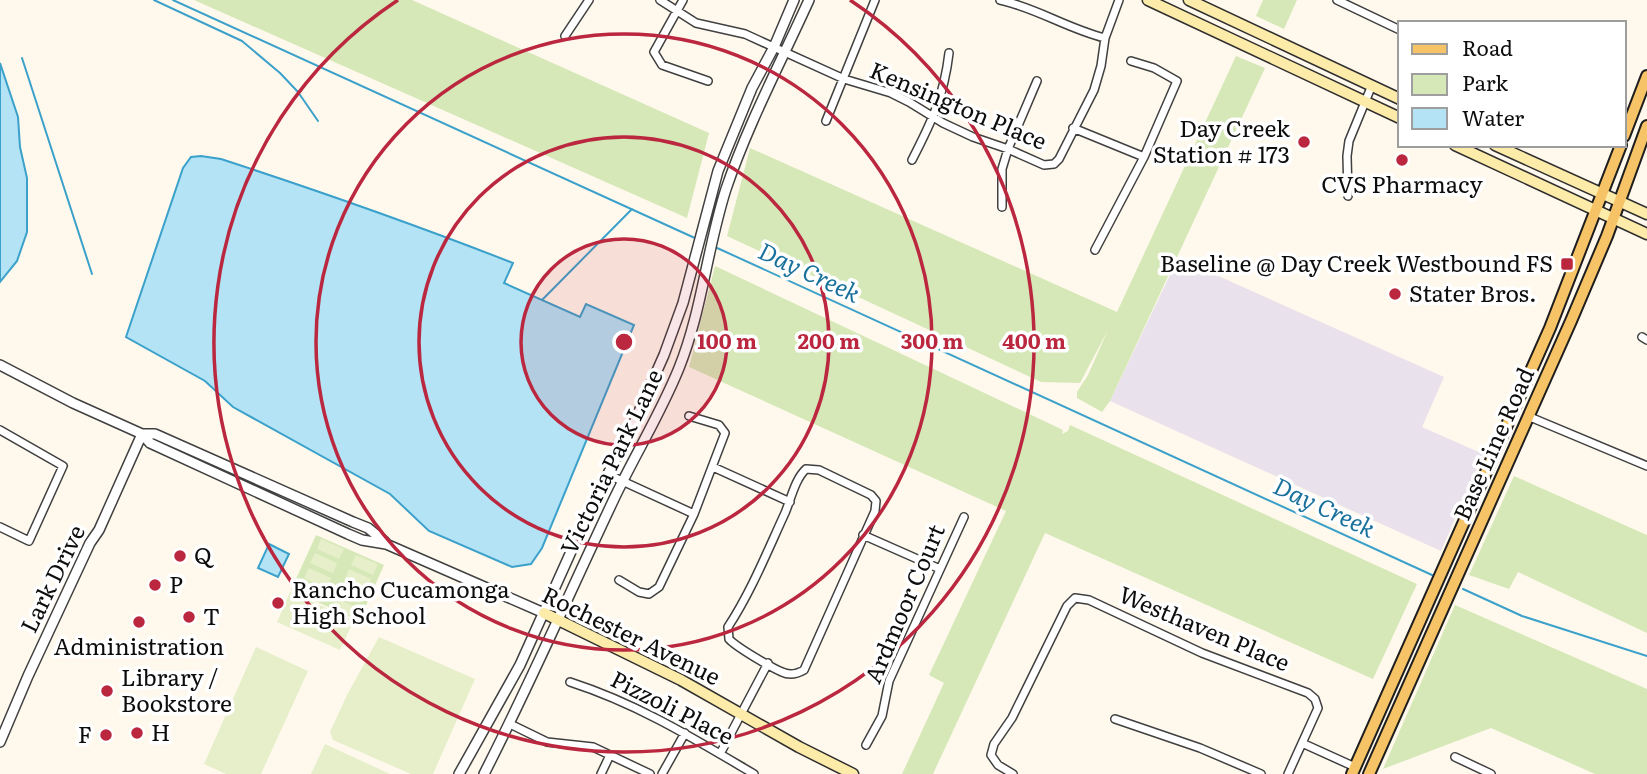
<svg xmlns="http://www.w3.org/2000/svg" width="1647" height="774" font-family="Literata,serif">
<rect width="100%" height="100%" fill="#fff9ed"/>
<path fill="#e9e1eb" d="M1178,258L1444,377L1422,427L1483,454L1441,551L1110,401Z"/>
<path fill="#d6e8b7" d="M194,0H412L709,133L687,218Z
M1263,0H1297L1284,29L1256,16Z
M1236,56L1265,68L1110,401L1102,412L1077,398V392L1088,375L1108,330L1080,383L1041,382L727,236L750,148L1117,312Z
M715,266L1063,430L1062,434L1068,431L1070,425L1417,584L1373,679L1045,533L933,774H902L944,683L929,675L1006,511L689,367Z
M1514,476L1647,535V633L1518,572L1509,589L1469,575Z
M316,535L384,565L359,621L291,590Z
M1455,605L1647,689V774H1595L1491,728L1383,769Z"/>
<path fill="#e6efc9" d="M321,539L344,549L339,559L317,549Z
M315,553L337,563L333,573L310,563Z
M356,555L378,564L373,575L351,565Z
M309,568L331,578L326,588L304,578Z
M349,569L371,579L367,589L345,579Z
M302,582L324,592L320,602L298,592Z
M343,583L365,593L360,603L338,593Z
M290,592L354,620L340,650L277,622Z
M336,598L358,608L354,618L332,608Z
M379,637L475,679L433,774H411L333,740L330,732L347,695Z
M256,647L308,671L261,774H226L204,764Z
M325,744L390,774H311Z"/>
<path fill="#b3e3f5" stroke="#3ba1ca" stroke-width="2" d="M0,63L18,117L20,147L27,178V232L17,261L0,282Z
M201,156L221,159C319,191 416,225 513,263L504,283L580,317L586,304L634,325L542,548L531,564L512,567L429,531L390,494L233,407L205,381L126,337L183,168L191,157Z
M269,544L289,554L278,577L258,568Z"/>
<g fill="none" stroke-linecap="round" stroke-linejoin="round">
<path stroke="#3ba1ca" stroke-width="2" d="M154,0L242,41L280,73L298,92L318,121
M173,0L697,239
M22,58L92,274
M715,247L1432,575
M542,300L632,209
M1463,589L1522,616L1647,656"/>
<defs>
<path id="minor" d="M660,0L696,23L745,34L844,79L891,93L909,102L943,123L973,137L1008,149L1044,165L1054,164L1059,159L1094,90L1101,66L1105,38L1119,0
M683,0L654,52L662,65L708,81
M1000,0C1037,8 1068,29 1105,38
M1337,0L1400,30
M565,36L589,0
M826,121L875,0
M1073,128L1144,157
M912,160C932,121 944,96 949,53
M1348,196L1347,156L1349,141L1372,85
M1002,207V169L1008,149L1037,81
M1095,250L1144,157L1177,81L1154,68L1131,61
M1642,337L1647,340
M1530,417L1647,466
M0,430L63,466L29,541L0,527
M713,467L790,502
M806,469L819,470L871,495L876,501L875,511L804,670C797,674 790,676 782,672C772,668 736,647 729,639L728,627C751,592 767,552 785,513C791,499 795,479 806,469Z
M607,474L694,514
M863,535L940,569
M619,580L639,592L649,594L659,587L694,514L725,433L719,425L689,416
M570,682C638,704 693,738 754,774
M1115,719L1200,748L1261,774
M510,724L547,742L593,747L650,774
M1302,743L1355,767
M866,745L882,716L889,681L964,517
M720,754L768,663
M1455,757L1491,774
M601,774L610,755
M662,774L685,733
M1013,774L998,765L991,755L994,744L1012,718L1067,606L1075,598L1089,600L1202,653L1308,693L1315,699L1318,708L1288,774"/>
<path id="tertiary" d="M0,365L73,403L142,434L150,443L348,534L362,540L386,544L544,613
M142,434H155L353,522L368,528L385,542
M0,742L28,676L90,543L99,530L142,434
M459,774L520,665L592,505L633,425L664,355L683,303L718,171L752,88L774,47L794,0
M484,774C530,684 570,592 613,501C634,456 660,415 679,368C702,311 707,248 726,189C748,124 781,62 809,0"/>
<path id="secondary" d="M1148,0L1400,118
M1189,0L1400,99
M1455,145L1647,234
M1495,145L1647,214
M544,613L681,680L799,747L853,774"/>
<path id="primary" d="M1624,136L1647,76
M1352,774L1550,328L1621,145
M1369,774L1571,321L1607,236L1647,126"/>
</defs>
<use href="#minor" stroke="#404040" stroke-width="10"/>
<use href="#tertiary" stroke="#404040" stroke-width="12"/>
<use href="#secondary" stroke="#2f2f2f" stroke-width="13"/>
<use href="#primary" stroke="#1e1e1e" stroke-width="14"/>
<use href="#minor" stroke="#fff" stroke-width="7"/>
<use href="#tertiary" stroke="#fff" stroke-width="9"/>
<use href="#secondary" stroke="#fdeba9" stroke-width="10"/>
<use href="#primary" stroke="#f6c366" stroke-width="10"/>
</g>
<circle cx="624" cy="342" r="103" fill="#ba273f" fill-opacity=".12"/>
<g fill="none" stroke="#ba273f" stroke-width="3.5">
<circle cx="624" cy="342" r="103"/>
<circle cx="624" cy="342" r="205"/>
<circle cx="624" cy="342" r="308"/>
<path d="M850 0A410 410 0 1 1 398 0"/>
</g>
<g fill="#ba273f" stroke="#fff" stroke-width="2.5">
<circle cx="1304" cy="142" r="7"/>
<circle cx="1402" cy="160" r="7"/>
<rect x="1560" y="257" width="14" height="14" rx="3.5"/>
<circle cx="1395" cy="294" r="7"/>
<circle cx="180" cy="556" r="7"/>
<circle cx="155" cy="585" r="7"/>
<circle cx="278" cy="603" r="7"/>
<circle cx="189" cy="617" r="7"/>
<circle cx="139" cy="622" r="7"/>
<circle cx="107" cy="691" r="7"/>
<circle cx="137" cy="733" r="7"/>
<circle cx="106" cy="735" r="7"/>
</g>
<g text-anchor="middle" stroke-width="7" stroke-linejoin="round" paint-order="stroke">
<g font-size="23" fill="#0d0d0d" stroke="#fff">
<text transform="translate(958 106) rotate(23)" y="8">Kensington Place</text>
<text transform="translate(1494 444) rotate(-66)" y="8">Base Line Road</text>
<text transform="translate(612 462) rotate(-64)" y="8">Victoria Park Lane</text>
<text transform="translate(53 579) rotate(-64)" y="8">Lark Drive</text>
<text transform="translate(905 604) rotate(-67)" y="8">Ardmoor Court</text>
<text transform="translate(1204 629) rotate(23)" y="8">Westhaven Place</text>
<text transform="translate(631 636) rotate(26)" y="8">Rochester Avenue</text>
<text transform="translate(672 708) rotate(27)" y="8">Pizzoli Place</text>
</g>
<g font-size="23" fill="#0d0d0d" stroke="#fff" text-anchor="start">
<text x="1290" y="137" text-anchor="end">Day Creek<tspan x="1290" dy="26">Station # 173</tspan></text>
<text x="1402" y="193" text-anchor="middle">CVS Pharmacy</text>
<text x="1553" y="272" text-anchor="end">Baseline @ Day Creek Westbound FS</text>
<text x="1409" y="302">Stater Bros.</text>
<text x="194" y="564">Q</text>
<text x="169" y="593">P</text>
<text x="292" y="598">Rancho Cucamonga<tspan x="292" dy="26">High School</tspan></text>
<text x="203" y="625">T</text>
<text x="139" y="655" text-anchor="middle">Administration</text>
<text x="121" y="686">Library /<tspan x="121" dy="26">Bookstore</tspan></text>
<text x="151" y="741">H</text>
<text x="92" y="743" text-anchor="end">F</text>
</g>
<g font-size="24" font-style="italic" fill="#19719c" stroke="#fff">
<text transform="translate(809 273) rotate(25)" y="8">Day Creek</text>
<text transform="translate(1324 508) rotate(25)" y="8">Day Creek</text>
</g>
</g>
<circle cx="624" cy="342" r="10" fill="#ba273f" stroke="#fff" stroke-width="3.5"/>
<g font-size="21" text-anchor="middle" font-weight="bold" fill="#ba273f" stroke="#fff" stroke-width="7" stroke-linejoin="round" paint-order="stroke">
<text x="727" y="349">100 m</text>
<text x="829" y="349">200 m</text>
<text x="932" y="349">300 m</text>
<text x="1034" y="349">400 m</text>
</g>
<rect x="1398" y="21" width="228" height="126" fill="#ffffff" stroke="#9e9e9e" stroke-width="2"/>
<rect x="1412" y="44" width="35" height="10" fill="#f6c366" stroke="#9e9e9e" stroke-width="2"/>
<text x="1462" y="56" font-size="21" fill="#0d0d0d">Road</text>
<rect x="1412" y="74" width="35" height="21" fill="#d6e8b7" stroke="#9e9e9e" stroke-width="2"/>
<text x="1462" y="91" font-size="21" fill="#0d0d0d">Park</text>
<rect x="1412" y="108" width="35" height="21" fill="#b3e3f5" stroke="#9e9e9e" stroke-width="2"/>
<text x="1462" y="126" font-size="21" fill="#0d0d0d">Water</text>
</svg>
